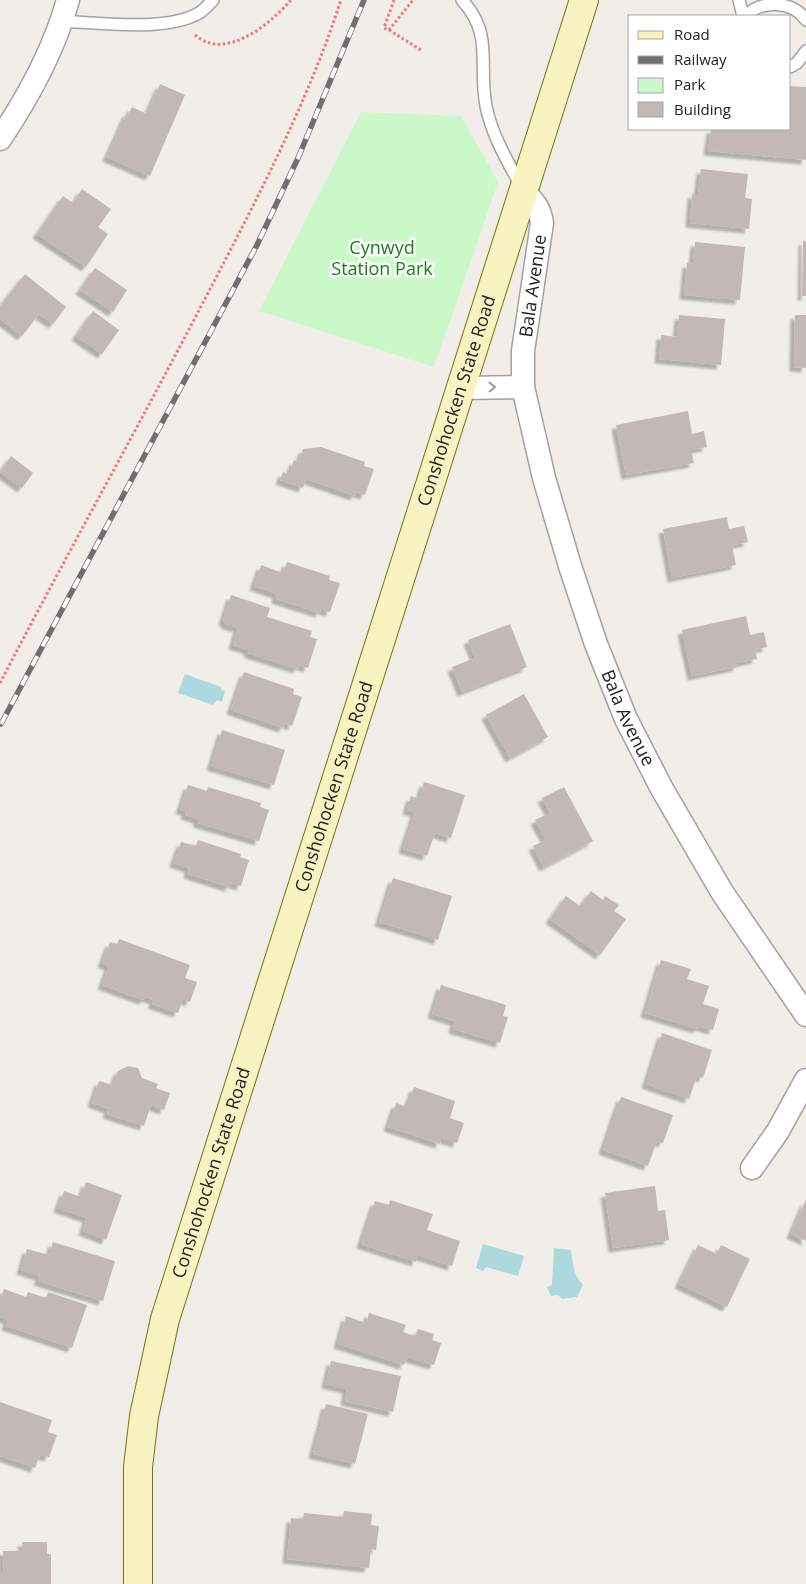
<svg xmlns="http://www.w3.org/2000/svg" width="806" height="1584" font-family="'Open Sans',sans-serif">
<defs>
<filter id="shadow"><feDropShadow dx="-4.5" dy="4.5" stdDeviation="1" flood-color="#0004"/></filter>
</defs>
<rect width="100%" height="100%" fill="#f1ede9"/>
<path fill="#cbf8c8" d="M361,112L461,116L498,182L434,367L259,311Z"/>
<path fill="#abd9dd" d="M185,674L221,687V690L225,691L222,702L217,700L213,705L178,693Z
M483,1244L524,1256L518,1276L486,1267L483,1271L476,1268Z
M554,1248L571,1250C573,1264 573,1275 583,1285L577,1297L562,1299L558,1295L551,1296L547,1287L552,1285Z"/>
<path fill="#c2b8b5" filter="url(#shadow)" d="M160,84L185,95L150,176L107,157L127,112L129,113L132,107L147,114Z
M790,86L806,87V160L708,151L711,129H790Z
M701,169L748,174L745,198L752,199L749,229L690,223L692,194H698Z
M82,189L111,209L98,227L108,234L86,267L37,234L63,196L73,203Z
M803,241H806V296H802Z
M695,242L745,247L740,300L684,295L687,263L693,264Z
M95,268L127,290L113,312L80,290Z
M25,274L66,307L53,324L39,314L22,336L0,319V306Z
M93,311L119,330L102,354L76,336Z
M679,315L725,319L721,365L659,359L661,335L677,337Z
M795,315H806V368L794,367Z
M688,411L692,434L704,431L707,447L691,450L694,463L626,475L616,425Z
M321,447L365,462L364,466L374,469L365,495L356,492L355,496L306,479L303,488L280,480L283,472L289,475L294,460L299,462L303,449Z
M11,456L33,473L22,488L0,472Z
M727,517L729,529L744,526L748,542L732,545L736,565L672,578L663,529Z
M287,562L330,576L329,580L340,583L330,612L321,609L320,613L276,599L277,594L254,586L261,565L283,573Z
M231,595L270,608L267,617L312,631L310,637L317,639L308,668L299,665L298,669L248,653L249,650L233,645L238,628L228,625L223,621Z
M746,616L750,635L764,632L767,647L755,650L757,659L738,663L737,667L692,676L682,630Z
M510,624L527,667L462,692L452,667L475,658L468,640Z
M244,672L294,689L293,694L302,697L292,726L285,723L283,728L231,710Z
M524,694L548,737L510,758L486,715Z
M222,730L285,750L274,785L211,766Z
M424,782L465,795L451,838L435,833L427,856L403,849L415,812L407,810L411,796L419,799Z
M188,785L207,791L208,787L261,803L260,807L269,810L259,841L198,823V819L185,815L186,811L180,810Z
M564,787L593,841L544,867L533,846L546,840L535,820L550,813L542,798Z
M198,840L241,854L240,857L249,860L241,886L231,883L229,887L188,874L189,868L174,863L181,842L196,846Z
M393,878L452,896L438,940L379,922Z
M591,891L603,900L605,896L619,905L614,911L626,919L600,955L550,919L566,896L580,906Z
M119,939L190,965L185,978L197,982L190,1002L183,999L178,1013L152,1004L154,1000L146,997L143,1000L102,985L109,966L102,963L110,942L117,944Z
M661,960L691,969L687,979L709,986L703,1004L719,1009L713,1030L699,1026L698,1029L645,1013Z
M441,985L506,1005L503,1016L508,1017L500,1043L453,1029L455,1021L432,1014Z
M662,1033L712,1050L703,1078L697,1076L689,1099L646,1084Z
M128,1066L138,1068L142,1078L158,1084L156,1088L170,1093L164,1110L151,1105L144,1126L107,1114L109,1109L92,1103L99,1081L113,1085L118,1071Z
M414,1087L455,1101L450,1118L464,1123L457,1143L441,1138L440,1144L388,1127L396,1103L407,1107Z
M621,1097L673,1115L663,1143L657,1141L648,1166L603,1150Z
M86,1182L122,1195L106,1240L83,1231L87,1218L58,1208L64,1191L81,1197Z
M655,1186L658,1211L665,1210L669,1240L613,1248L605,1193Z
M806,1199V1241L791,1234Z
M390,1200L433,1214L427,1230L460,1241L452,1266L418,1255L416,1262L361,1244L375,1201L389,1205Z
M53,1242L115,1261L103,1301L38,1281L40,1276L21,1270L27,1249L49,1255Z
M698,1245L717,1254L721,1245L750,1259L727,1307L679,1284Z
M4,1289L26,1297L28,1292L46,1298L48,1292L87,1305L72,1348L6,1326L8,1320L0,1317V1301Z
M369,1313L406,1325L403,1332L415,1336L418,1329L434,1334L432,1340L441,1343L434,1365L407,1357L404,1365L338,1344L346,1316L366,1323Z
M331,1361L401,1376L393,1412L345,1401L347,1389L326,1384Z
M0,1402L52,1420L48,1432L57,1435L49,1457L40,1455L35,1468L0,1456Z
M326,1404L368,1414L355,1464L313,1454Z
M344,1511L372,1514L371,1525L379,1526L376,1550L371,1549L369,1568L287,1559L291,1518L303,1519L304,1513L343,1517Z
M22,1542H47V1554H51V1584H0V1571H4L3,1551H23Z"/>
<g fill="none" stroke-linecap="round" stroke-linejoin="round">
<defs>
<path id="service" d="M462,0C494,35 478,64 486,106C492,136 508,162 522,188
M739,0L743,16
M745,16C762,0 792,0 806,20
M62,21C100,23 166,32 199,13C204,10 209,4 213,0
M790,67L797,63L806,51"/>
<g id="minor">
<path d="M0,139C29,96 54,50 68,0"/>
<path id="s1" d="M524,192C534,202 540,208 542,223L523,351V387L544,478L570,566L596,644L626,719L662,789L722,892L806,1015"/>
<path d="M461,388L523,387"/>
<path d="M752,1168L778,1131L806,1080"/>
</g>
<g id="secondary">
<path id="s2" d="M138,1584V1467L144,1416L165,1319L584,0"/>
</g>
</defs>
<use href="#service" stroke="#a2a2a2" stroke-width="14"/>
<use href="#minor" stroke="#a2a2a2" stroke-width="25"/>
<use href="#secondary" stroke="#787509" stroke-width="30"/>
<path stroke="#f67579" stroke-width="3" stroke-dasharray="2.5 2.5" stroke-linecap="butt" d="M394,0L384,28L389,30L413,0
M389,30L421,50
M195,35C226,62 271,23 291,0
M0,683C68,552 140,424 208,293C257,199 308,102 341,0"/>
<use href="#service" stroke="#fff" stroke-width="11"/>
<use href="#minor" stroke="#fff" stroke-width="22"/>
<use href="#secondary" stroke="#f8f3c0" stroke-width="28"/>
<defs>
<path id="rail" d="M1,724L257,245L298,158L364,0"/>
</defs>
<use href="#rail" stroke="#6f6f6f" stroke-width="5.5"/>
<use href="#rail" stroke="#fff" stroke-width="4" stroke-dasharray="11" stroke-linecap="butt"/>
</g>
<defs><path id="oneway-chevron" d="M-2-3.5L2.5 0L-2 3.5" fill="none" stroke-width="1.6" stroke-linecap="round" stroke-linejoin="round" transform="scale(1.25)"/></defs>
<use stroke="#9b9b9b" href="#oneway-chevron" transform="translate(492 387) rotate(-1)"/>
<g text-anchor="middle" stroke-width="5" stroke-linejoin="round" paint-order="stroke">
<g font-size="18" fill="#157f10" stroke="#fff">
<text x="382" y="254">Cynwyd<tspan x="382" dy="21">Station Park</tspan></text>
</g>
<g font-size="18" fill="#212121" stroke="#fff">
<text transform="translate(533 286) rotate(-82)" y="6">Bala Avenue</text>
<text dy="6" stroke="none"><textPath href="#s2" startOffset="1231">Conshohocken State Road</textPath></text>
<text dy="6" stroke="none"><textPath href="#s1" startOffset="550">Bala Avenue</textPath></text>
<text dy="6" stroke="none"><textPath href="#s2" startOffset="826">Conshohocken State Road</textPath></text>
<text dy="6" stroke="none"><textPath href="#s2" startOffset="421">Conshohocken State Road</textPath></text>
</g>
</g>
<rect x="628" y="15" width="162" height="115" fill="#ffffff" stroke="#a6a6a6"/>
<rect x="638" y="31" width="25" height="8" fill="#f8f3c0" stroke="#a6a6a6"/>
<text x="674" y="40" font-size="15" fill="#212121">Road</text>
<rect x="638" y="56" width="25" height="8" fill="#6f6f6f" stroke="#a6a6a6"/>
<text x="674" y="65" font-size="15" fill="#212121">Railway</text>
<rect x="638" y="78" width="25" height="15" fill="#cbf8c8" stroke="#a6a6a6"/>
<text x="674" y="90" font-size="15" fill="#212121">Park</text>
<rect x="638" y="102" width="25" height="15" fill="#c2b8b5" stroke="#a6a6a6"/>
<text x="674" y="115" font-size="15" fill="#212121">Building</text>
</svg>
